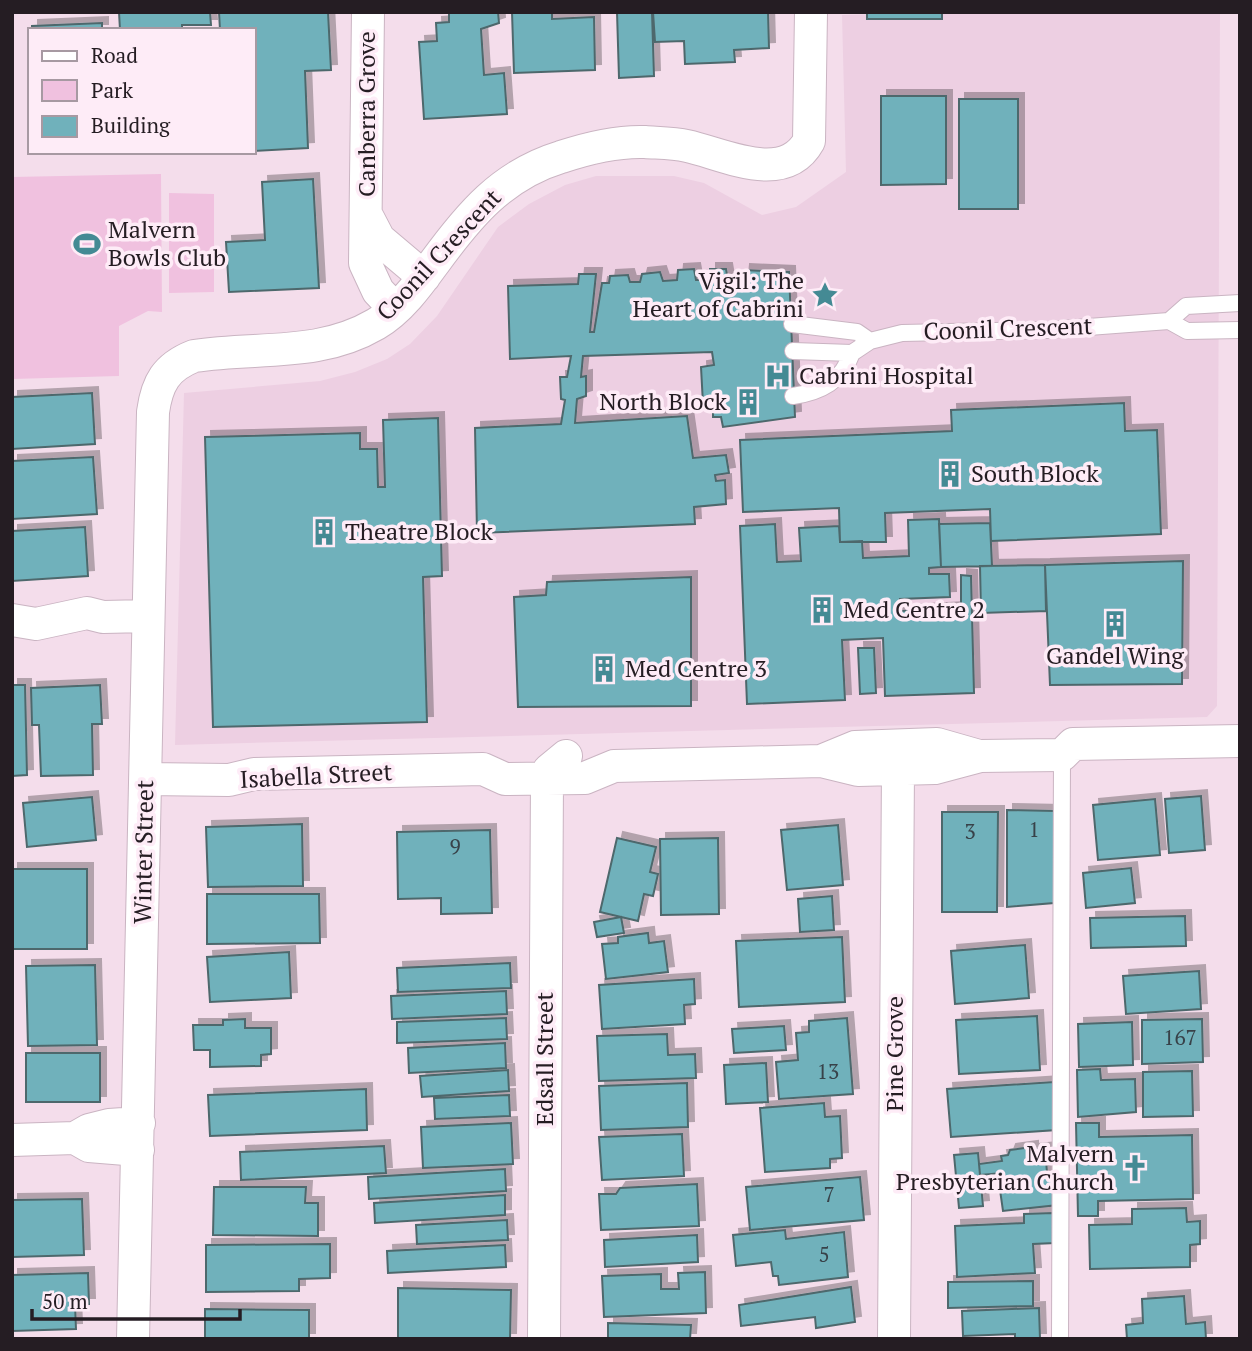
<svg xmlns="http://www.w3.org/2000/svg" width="1252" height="1351" font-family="'PT Serif',serif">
<defs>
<filter id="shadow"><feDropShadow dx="6" dy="-6" stdDeviation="0" flood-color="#0004"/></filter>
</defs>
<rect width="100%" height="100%" fill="#f4ddeb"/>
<path fill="#edcfe2" d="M949,12H1220L1217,706L1207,717L175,745L184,393L320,381L355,372L387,359L410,344L437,316L498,227L529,204L565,185L596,176H674L704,183L762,215L796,207L846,172L842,15Z"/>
<path fill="#f0c1df" d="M161,174L162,312L148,311L119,326V376L12,379V177Z
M169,193L214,194V292L169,293Z"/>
<path fill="#70b1bb" stroke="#4e686c" stroke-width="2" filter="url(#shadow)" d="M119,12H210L211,25H182V30H120Z
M219,12H328L331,70L305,71L308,148L254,151V30H220Z
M449,12H498L499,23L481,29L484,75L504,73L507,114L424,119L419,42L437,41L436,23L449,22Z
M512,12H552V19L594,17L595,70L514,73Z
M617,12H652L654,76L619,78Z
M653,12H768L769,48L734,50L735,62L685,64L684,41L655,42Z
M867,12H942V19H867Z
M102,23V30H32V26Z
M881,96H946V184L881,185Z
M959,99H1018V209H959Z
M313,179L319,288L229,292L226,242L265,240L262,182Z
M694,269L696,280H710V269H726L728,281L743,280L744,270L789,272L795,417L723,427L721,417H713V404H703L701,367L714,365L712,352L583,356L581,377L586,376V396L577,399L575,423L687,416L693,458L726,455L729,473L715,475L716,481L725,480L726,504L694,507L695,524L477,533L475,428L561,424L565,400L561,399L560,377H567L571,356L510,359L508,286L578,284L579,274H596L590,332H594L602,283H609L610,276L628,275L630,282H640L642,274L660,272L663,281L677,280L678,270Z
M92,393L95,444L12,449V397Z
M1124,403L1125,431L1157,430L1161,534L991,541L990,509L885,513L886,542H840L839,508L743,512L740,440L952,431L951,410Z
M438,418L442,576L423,577L427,722L213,727L205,437L360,433V449H377L378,487H385L383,420Z
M93,457L97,514L12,519V461Z
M939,519L941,567L929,568V574H949L950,597L900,599L901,611L961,608V575L971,576L974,693L885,696L883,638L842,640L845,700L747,704L740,526L775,524L777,562L801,561L799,528L839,526L840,542L862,541L863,558L909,556L908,520Z
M990,523L992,566L941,567L939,524Z
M85,527L88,576L12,581V531Z
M1183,561L1182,684L1050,685L1045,565Z
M1045,565L1046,611L981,613L980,566Z
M691,577V706L518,707L514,597L546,595L547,582Z
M858,648H874L876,693L860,694Z
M12,685H25L27,775L12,776Z
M100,685L102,724H92L93,775L41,776L39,725H32L31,688Z
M1201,796L1205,850L1169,853L1165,799Z
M92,797L96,840L27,847L23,803Z
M1155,799L1160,855L1098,860L1093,805Z
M1007,810L1056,811L1054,903L1007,907Z
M942,812H998L997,912H942Z
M302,824L303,886L208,887L206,827Z
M838,825L843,885L787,890L781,830Z
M490,830L492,913L441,914V898L398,899L397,832Z
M617,838L656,847L650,872L658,874L653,896L644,894L638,921L600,912Z
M718,838L719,914L661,915L660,839Z
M1131,868L1135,903L1086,908L1083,873Z
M12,869H87V949H12Z
M207,894H319L320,943L207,944Z
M832,896L834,930L800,932L798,899Z
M1185,916L1186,946L1091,948L1090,918Z
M621,917L624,933L597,937L594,922Z
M648,933L649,943L664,941L668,972L606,979L602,944L618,943V937Z
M842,937L845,1002L739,1007L736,941Z
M1025,945L1029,998L955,1004L951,951Z
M289,952L291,998L210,1002L207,957Z
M510,963L511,988L398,992L397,968Z
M95,965L97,1045L28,1046L26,966Z
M1199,971L1201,1009L1126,1014L1123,976Z
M694,979L695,1004L684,1005L685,1024L602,1029L599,985Z
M506,991L507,1014L392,1019L391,996Z
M1037,1016L1040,1070L959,1074L956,1020Z
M506,1018L507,1039L397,1043V1022Z
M847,1018L853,1094L779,1099L776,1062L798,1060L796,1033L809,1032V1021Z
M245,1019V1028H271V1054L261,1055V1066L210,1067V1050H194L193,1025H223V1020Z
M1202,1019L1203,1062L1142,1064V1020Z
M1132,1022L1133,1065L1079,1067L1078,1024Z
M784,1026L786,1050L734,1053L732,1029Z
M667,1034L668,1055L695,1054L696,1078L599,1081L597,1036Z
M505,1043L506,1068L409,1073L408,1048Z
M26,1053H100V1102H26Z
M766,1063L768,1102L726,1104L724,1065Z
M1100,1069L1101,1080L1135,1079L1136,1112L1078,1117L1077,1070Z
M508,1070L509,1091L422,1097L420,1076Z
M1192,1071L1193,1116L1143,1117V1072Z
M1054,1082L1057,1130L951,1137L947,1089Z
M687,1083L688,1127L601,1130L599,1086Z
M366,1089L367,1130L210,1136L208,1095Z
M509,1095L510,1116L435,1119L434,1098Z
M824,1103L825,1117L840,1116L842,1158L830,1159V1168L765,1172L760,1108Z
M511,1123L513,1164L423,1168L421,1127Z
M1076,1123H1099V1137L1192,1135L1193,1199L1098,1201V1216H1078Z
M682,1134L684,1176L602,1180L599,1137Z
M384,1146L386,1173L241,1180L240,1152Z
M1032,1147V1150L1050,1148L1051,1158L1046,1159L1047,1173L1054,1172L1058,1205L1003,1211L998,1176L1002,1173L980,1175L979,1164L1002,1161L1001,1156L1008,1155L1010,1150Z
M978,1153L983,1206L959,1208L954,1155Z
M505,1169L506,1191L369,1199L368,1177Z
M860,1177L864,1220L750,1230L746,1187Z
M697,1184L699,1226L601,1230L599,1194H616L620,1188Z
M214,1187H306L305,1203H318V1236L213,1235Z
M505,1195V1215L375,1223L374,1203Z
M82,1199L84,1255L12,1257V1200Z
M1186,1208L1187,1222L1200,1221V1244L1190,1245V1267L1090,1269L1089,1225L1132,1224V1209Z
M1053,1213L1055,1243L1033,1244L1035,1273L957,1277L955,1226L1024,1223V1214Z
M507,1220L508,1240L417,1244L416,1225Z
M785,1230L786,1239L844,1232L848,1277L779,1285L778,1276H773L771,1262L736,1266L733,1235Z
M697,1235L698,1262L605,1267L604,1240Z
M330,1244V1278L299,1279V1291L206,1292V1245Z
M505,1245L506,1267L388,1273L387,1251Z
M705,1272L706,1313L604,1317L602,1276L661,1274V1289H679L678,1273Z
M88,1273L89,1304H75L76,1329L12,1331V1275Z
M1033,1281V1306L948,1308V1282Z
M851,1287L855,1322L816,1328L815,1317L741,1326L739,1305Z
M398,1288L511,1290L510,1339H398Z
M1184,1296L1186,1324L1205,1322L1206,1339H1127L1126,1325L1143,1323L1142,1299Z
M1039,1308L1040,1339H1015V1334L963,1336L962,1311Z
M205,1309L309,1310V1339H205Z
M608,1323L691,1325L690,1339H608Z"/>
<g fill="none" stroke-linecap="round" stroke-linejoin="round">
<defs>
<path id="service" d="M1169,321L1186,306L1240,303
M792,324L857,332L870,341
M793,351L852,353
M852,353L870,341L902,333L1048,330L1169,321L1187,331L1240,330
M793,396C821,392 842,381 852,353
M1060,1339L1062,755"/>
<path id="minor" d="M368,12L365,263L378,291L395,309
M367,216L379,239L424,277
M12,620L36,624L87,613L103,617L148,616
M821,761L855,747L937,744L979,756
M146,779L229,780L254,774L483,769L505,779L585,778L614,766L821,761L858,770L935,768L980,756L1062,755L1073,744L1240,741
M75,1138L89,1146L138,1150
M12,1140L75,1138L89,1130L109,1125L139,1123
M133,1339L153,412C157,383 166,367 194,356C257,346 318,358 376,324C400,310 418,285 434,263C469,215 502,175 561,157C588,148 616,141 645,142C659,143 674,143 687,146C724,154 784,186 809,141L811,12
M544,1339L547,778L549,770L566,756
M894,1339L898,769"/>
</defs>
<use href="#service" stroke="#cab4c2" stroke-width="18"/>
<use href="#minor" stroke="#cab4c2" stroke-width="34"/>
<use href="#service" stroke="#fff" stroke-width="16"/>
<use href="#minor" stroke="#fff" stroke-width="32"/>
</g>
<defs>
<symbol id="stadium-bare" viewBox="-9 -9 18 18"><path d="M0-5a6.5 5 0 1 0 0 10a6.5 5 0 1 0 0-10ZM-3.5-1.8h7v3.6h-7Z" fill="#448a94" stroke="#feecf7" stroke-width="2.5" paint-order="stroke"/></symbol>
<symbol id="sight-bare" viewBox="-9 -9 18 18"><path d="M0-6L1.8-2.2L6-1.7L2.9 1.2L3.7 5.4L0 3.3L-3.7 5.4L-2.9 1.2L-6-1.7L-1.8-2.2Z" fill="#448a94" stroke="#feecf7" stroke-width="2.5" paint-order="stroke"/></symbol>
<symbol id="hospital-bare" viewBox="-9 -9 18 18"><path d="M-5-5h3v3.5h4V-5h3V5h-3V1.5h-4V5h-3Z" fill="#448a94" stroke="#feecf7" stroke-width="2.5" paint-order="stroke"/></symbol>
<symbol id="building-bare" viewBox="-9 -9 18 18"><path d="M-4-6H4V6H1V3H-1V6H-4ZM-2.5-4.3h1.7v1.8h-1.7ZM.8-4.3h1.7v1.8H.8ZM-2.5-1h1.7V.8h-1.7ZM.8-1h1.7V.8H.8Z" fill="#448a94" stroke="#feecf7" stroke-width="2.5" paint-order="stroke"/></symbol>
<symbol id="church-bare" viewBox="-9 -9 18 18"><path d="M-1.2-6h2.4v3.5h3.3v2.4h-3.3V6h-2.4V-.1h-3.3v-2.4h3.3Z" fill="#448a94" stroke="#feecf7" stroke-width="2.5" paint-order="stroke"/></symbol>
</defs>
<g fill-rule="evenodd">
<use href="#stadium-bare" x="68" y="225" width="38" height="38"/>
<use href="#sight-bare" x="806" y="276" width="38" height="38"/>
<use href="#hospital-bare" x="759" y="357" width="38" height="38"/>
<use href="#building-bare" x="729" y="383" width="38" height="38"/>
<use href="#building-bare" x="931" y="455" width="38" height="38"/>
<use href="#building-bare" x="305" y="513" width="38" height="38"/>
<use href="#building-bare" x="803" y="591" width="38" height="38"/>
<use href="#building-bare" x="1096" y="605" width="38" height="38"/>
<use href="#building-bare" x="585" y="650" width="38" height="38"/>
<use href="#church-bare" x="1116" y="1149" width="38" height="38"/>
</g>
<g text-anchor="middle" stroke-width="7" stroke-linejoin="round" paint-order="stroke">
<g font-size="21" fill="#384249">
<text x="1034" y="837">1</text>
<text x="970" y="839">3</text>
<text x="455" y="854">9</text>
<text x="1180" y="1045">167</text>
<text x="828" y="1079">13</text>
<text x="829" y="1202">7</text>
<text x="824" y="1262">5</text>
</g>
<g font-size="24" fill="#251d23" stroke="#feecf7">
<text transform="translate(367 114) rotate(-90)" y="8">Canberra Grove</text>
<text transform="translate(439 255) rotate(-47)" y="8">Coonil Crescent</text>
<text transform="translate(1008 329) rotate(-2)" y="8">Coonil Crescent</text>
<text transform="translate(316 776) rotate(-3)" y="8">Isabella Street</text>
<text transform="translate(144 852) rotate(-89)" y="8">Winter Street</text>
<text transform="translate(895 1054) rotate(-90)" y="8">Pine Grove</text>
<text transform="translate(545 1059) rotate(-90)" y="8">Edsall Street</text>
</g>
<g font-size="24" fill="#251d23" stroke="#feecf7" text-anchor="start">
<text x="108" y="238">Malvern<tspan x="108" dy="28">Bowls Club</tspan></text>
<text x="804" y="289" text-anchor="end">Vigil: The<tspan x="804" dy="28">Heart of Cabrini</tspan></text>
<text x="799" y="384">Cabrini Hospital</text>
<text x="727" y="410" text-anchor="end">North Block</text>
<text x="971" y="482">South Block</text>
<text x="345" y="540">Theatre Block</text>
<text x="843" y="618">Med Centre 2</text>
<text x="1115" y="664" text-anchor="middle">Gandel Wing</text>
<text x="625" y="677">Med Centre 3</text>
<text x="1114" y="1162" text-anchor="end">Malvern<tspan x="1114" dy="28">Presbyterian Church</tspan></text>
</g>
</g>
<rect width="1252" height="1351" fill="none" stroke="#251d23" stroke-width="28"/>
<rect x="28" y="28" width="228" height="126" fill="#feecf7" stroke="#a799a2" stroke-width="2"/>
<rect x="42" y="51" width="35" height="10" fill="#ffffff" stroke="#a799a2" stroke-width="2"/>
<text x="91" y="63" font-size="21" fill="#251d23">Road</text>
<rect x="42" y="80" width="35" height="21" fill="#f0c1df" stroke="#a799a2" stroke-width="2"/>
<text x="91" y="98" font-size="21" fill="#251d23">Park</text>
<rect x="42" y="116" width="35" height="21" fill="#70b1bb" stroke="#a799a2" stroke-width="2"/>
<text x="91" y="133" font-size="21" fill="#251d23">Building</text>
<path d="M32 1309v10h208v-10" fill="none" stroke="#251d23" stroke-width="3.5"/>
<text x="42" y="1309" font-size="21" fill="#251d23" stroke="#feecf7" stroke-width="5" paint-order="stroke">50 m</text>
</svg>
